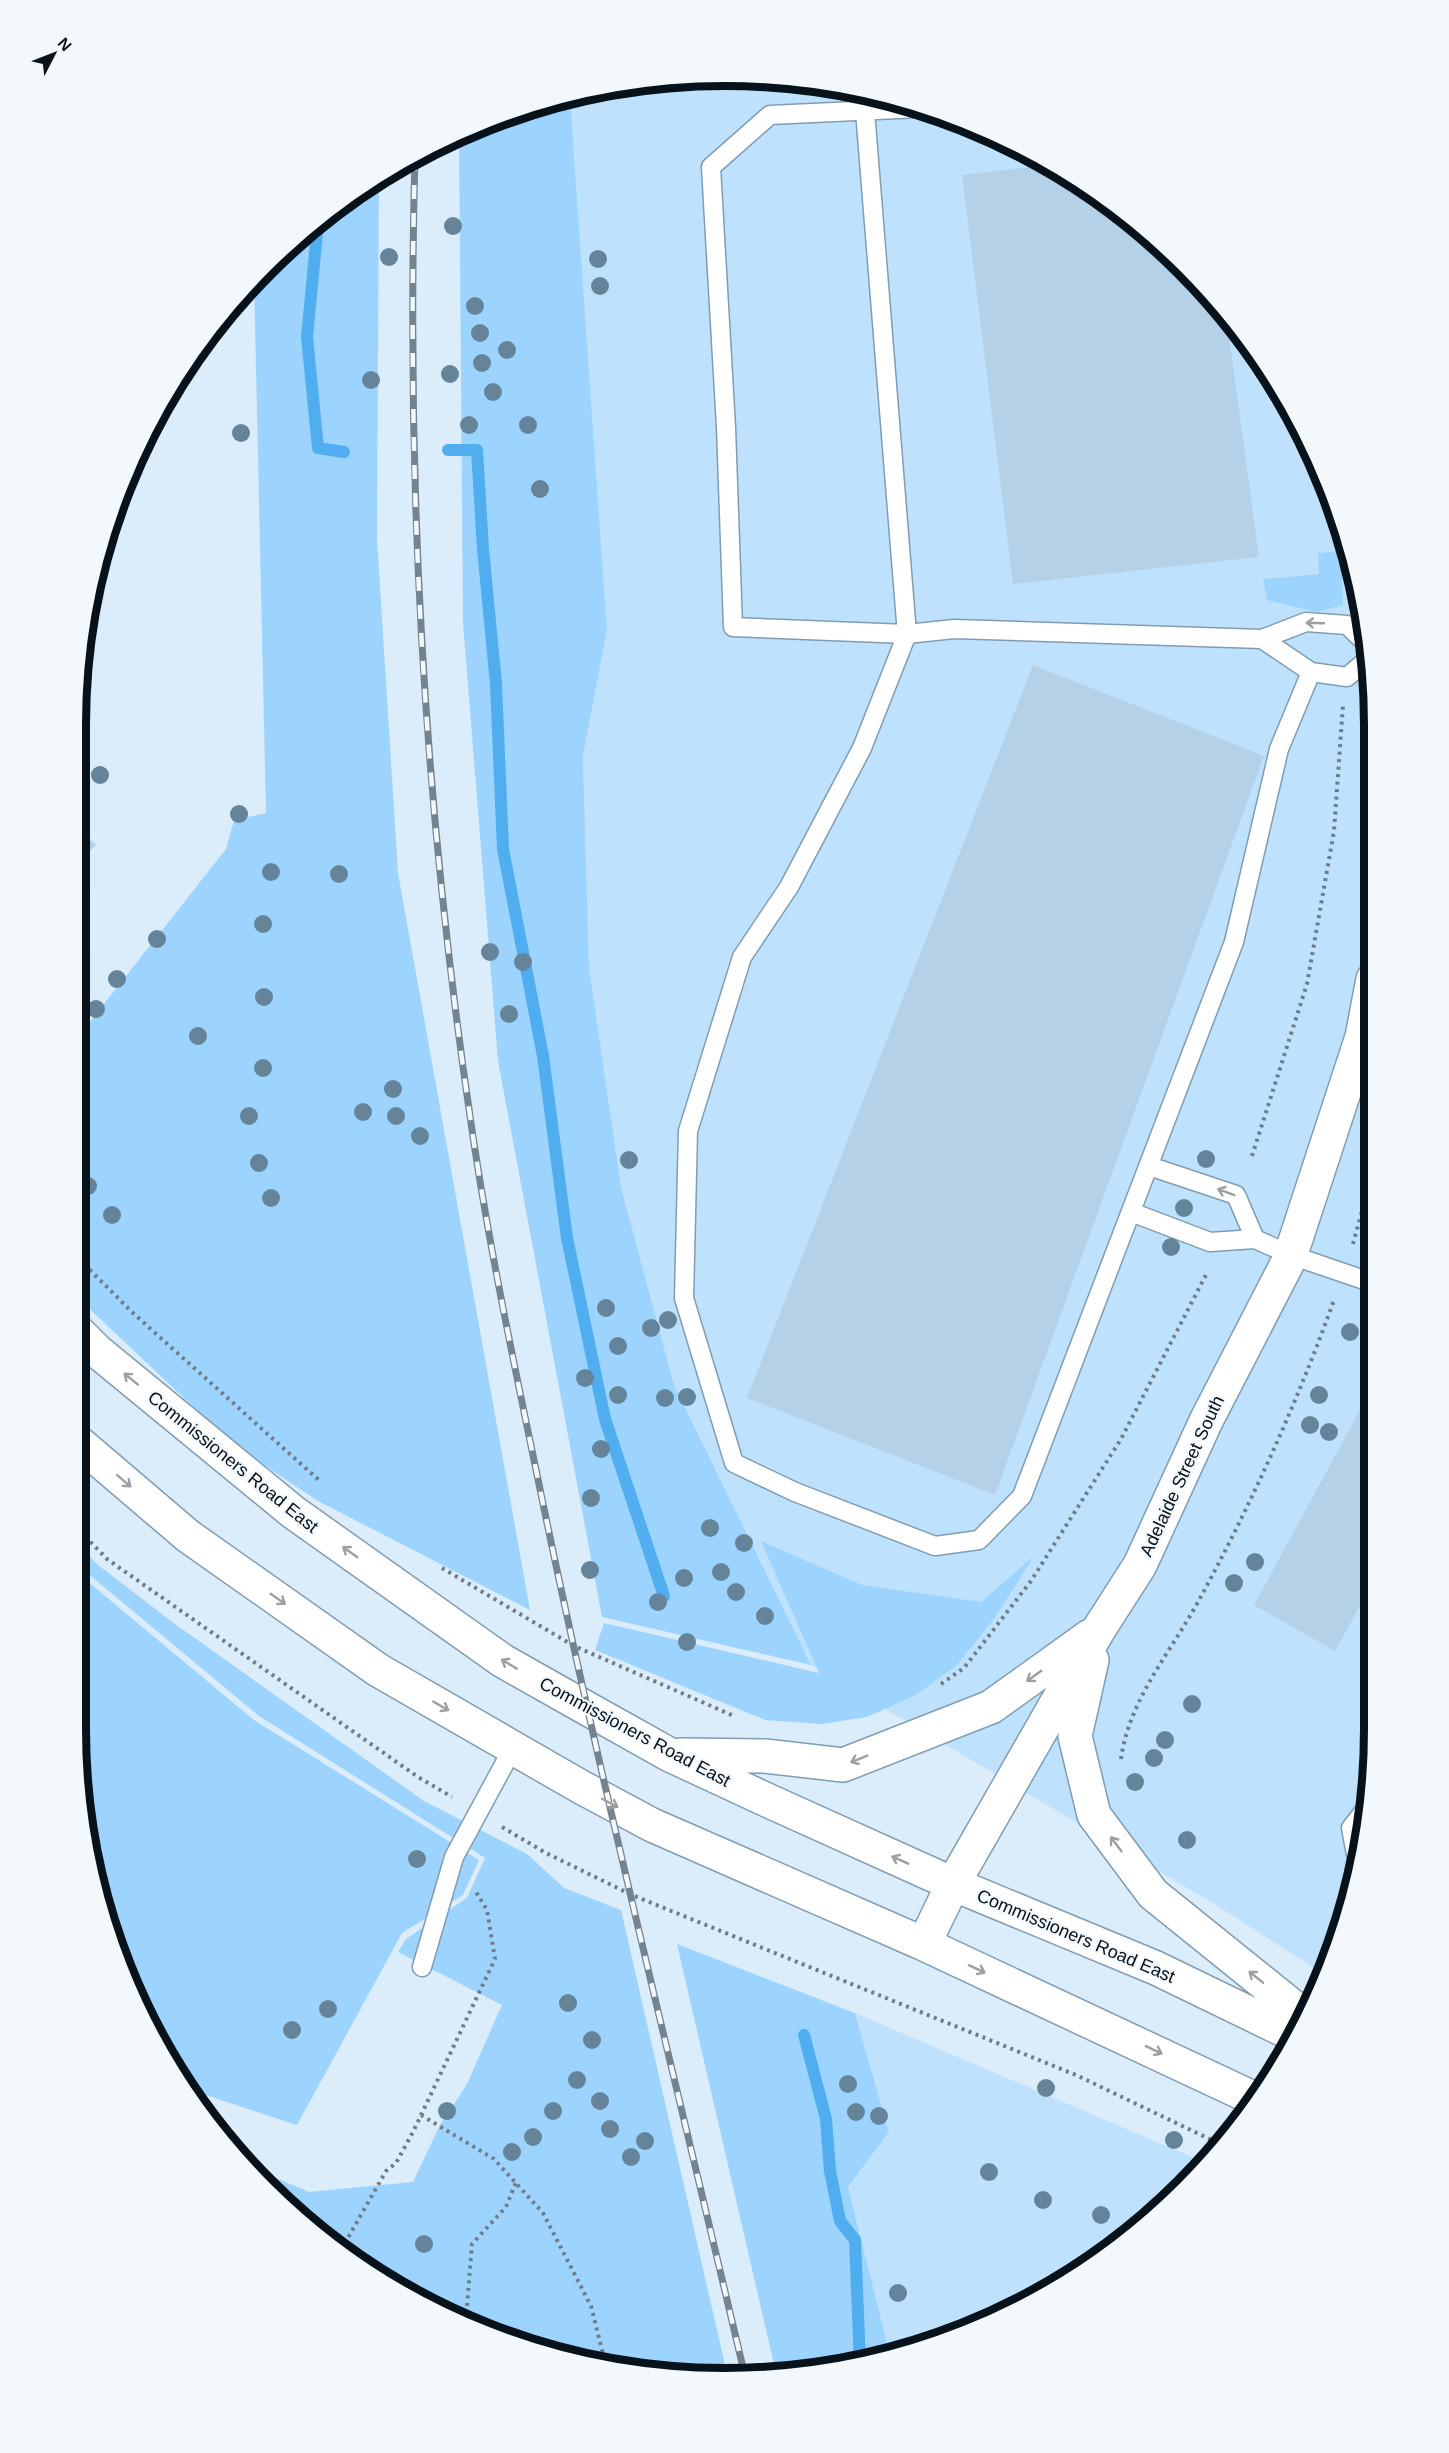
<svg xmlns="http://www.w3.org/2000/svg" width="1449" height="2453" font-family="Helvetica,sans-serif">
<rect width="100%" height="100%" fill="#dbecfa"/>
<path fill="#bee2fe" d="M724,75L851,87L973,124L1085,184L1184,265L1287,399L1340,516L1373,682V1771L1339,1938L1322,1973L1216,1905L811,1665L674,1385L621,1187L589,967L583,756L607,631L570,96L597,88Z
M855,2013L1206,2163L1120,2244L1049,2291L934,2343L890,2355L848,2187L889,2132Z"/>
<path fill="#9dd4ff" d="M570,96L607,631L583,756L589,967L621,1187L674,1385L811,1665L602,1617L498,1061L463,623L459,133L476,125Z
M379,176L377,539L398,873L530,1610L318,1501L235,1446L79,1299L78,1103L84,1097L78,1091V1037L226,849L234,820L266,813L254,279L265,265L363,185Z
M1341,551L1343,605L1317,612L1267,600L1263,579L1319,574L1318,553Z
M761,1541L862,1585L981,1602L1034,1556L994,1619L957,1665L916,1695L867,1717L821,1724L765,1720L595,1650L604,1623L819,1673Z
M80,1547L98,1565L175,1624L424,1801L527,1854L564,1888L621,1910L728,2378L556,2356L438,2311L363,2268L265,2188L246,2165L309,2192L413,2182L440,2125L466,2086L502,2005L398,1952L406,1939L467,1898L485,1858L259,1716L80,1567Z
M80,1575L254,1720L479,1860L463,1895L402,1933L297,2125L187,2089L142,2016L109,1937L81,1814Z
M677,1944L855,2013L889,2132L848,2187L890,2355L851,2366L776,2373Z"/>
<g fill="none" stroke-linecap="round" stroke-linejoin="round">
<path stroke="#50adef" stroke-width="12" d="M318,222L307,337L318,448L344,452
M448,450H477L483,549L496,684L503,849L543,1056L567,1238L605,1419L664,1596
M804,2035L826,2119L830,2171L840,2221L855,2240L860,2363"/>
</g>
<path fill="#b4d1e7" d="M1049,165L1085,184L1184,265L1227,321L1259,557L1013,584L962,175Z
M1033,665L1264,756L995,1495L747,1398Z
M77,826L96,845L77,863Z
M1373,1386V1582L1335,1651L1254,1605Z
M1026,2288L1038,2296L1012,2308Z"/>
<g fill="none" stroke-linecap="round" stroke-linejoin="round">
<defs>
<path id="service" d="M920,108L770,115L711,167L726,427L733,627L907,634L954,629L1262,639L1306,622L1347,625L1365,642
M865,111L907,634L862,748L789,887L742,957L688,1131L684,1298L734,1463L795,1492L935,1546L979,1540L1022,1496L1234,942L1279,749L1311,672
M1262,639L1311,672L1347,677L1368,659
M1149,1166L1236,1195L1255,1239
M1131,1212L1210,1242L1255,1239L1291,1255L1373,1283
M1356,1854L1351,1828L1365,1810
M422,1967L454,1857L513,1748"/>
<path id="secondary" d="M79,1333L97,1351L293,1512L503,1661L588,1709L670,1755L769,1801L953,1884L1156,1968L1292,2034
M79,1443L188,1536L378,1670L581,1787L652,1825L924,1944L1257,2100
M1092,1660L1075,1736L1094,1815L1153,1894L1302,2014
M681,1755L765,1756L843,1765L991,1707L1090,1636
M924,1944L953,1884L1099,1629L1140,1565L1206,1421L1289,1260L1362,1037L1373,979"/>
</defs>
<use href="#service" stroke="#819cb2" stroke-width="21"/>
<use href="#secondary" stroke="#819cb2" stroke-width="36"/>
<path stroke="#6f7c87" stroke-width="4" stroke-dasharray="3 4.5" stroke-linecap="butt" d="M1347,553L1349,595
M1252,1156L1307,984L1334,831L1343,705
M1353,1244L1373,1171
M79,1259L133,1313L321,1482
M80,1531L107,1559L418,1777L452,1797
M442,1568L574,1646L734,1716
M941,1684L964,1668L1031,1581L1121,1439L1208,1271
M1121,1759C1129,1700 1170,1653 1198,1602C1251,1505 1297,1403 1334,1300
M502,1827L546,1853L632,1895L1076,2075L1222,2145
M421,2115L494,2159L543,2213L591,2306L605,2362
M341,2250L386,2171L396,2163L413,2132L495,1959L487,1910L476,1892
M462,2320L467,2306L472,2244L506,2207L516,2182"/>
<use href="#service" stroke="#fff" stroke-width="18"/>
<use href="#secondary" stroke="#fff" stroke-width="33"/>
<defs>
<path id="rail" d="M415,157C406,480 423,796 470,1116C488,1243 515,1368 541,1494C602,1789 676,2082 745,2376"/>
</defs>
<use href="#rail" stroke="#75838e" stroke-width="7"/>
<use href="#rail" stroke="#f2f8fc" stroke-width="4.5" stroke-dasharray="14" stroke-linecap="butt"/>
</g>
<g fill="#658499">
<circle cx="453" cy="226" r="9"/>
<circle cx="389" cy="257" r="9"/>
<circle cx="598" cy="259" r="9"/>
<circle cx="600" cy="286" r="9"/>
<circle cx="475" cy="306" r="9"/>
<circle cx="480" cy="333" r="9"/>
<circle cx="507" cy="350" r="9"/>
<circle cx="482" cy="363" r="9"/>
<circle cx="450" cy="374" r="9"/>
<circle cx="371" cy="380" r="9"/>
<circle cx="493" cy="392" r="9"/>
<circle cx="469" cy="425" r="9"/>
<circle cx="528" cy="425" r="9"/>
<circle cx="241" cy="433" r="9"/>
<circle cx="540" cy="489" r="9"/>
<circle cx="100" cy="775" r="9"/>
<circle cx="239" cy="814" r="9"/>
<circle cx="271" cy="872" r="9"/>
<circle cx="339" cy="874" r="9"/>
<circle cx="263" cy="924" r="9"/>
<circle cx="157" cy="939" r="9"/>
<circle cx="490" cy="952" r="9"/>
<circle cx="523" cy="962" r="9"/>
<circle cx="117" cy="979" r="9"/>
<circle cx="264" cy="997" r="9"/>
<circle cx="96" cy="1009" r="9"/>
<circle cx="509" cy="1014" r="9"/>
<circle cx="198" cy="1036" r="9"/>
<circle cx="263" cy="1068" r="9"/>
<circle cx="393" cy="1089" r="9"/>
<circle cx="363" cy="1112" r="9"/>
<circle cx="249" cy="1116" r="9"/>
<circle cx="396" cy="1116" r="9"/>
<circle cx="420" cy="1136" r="9"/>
<circle cx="1206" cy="1159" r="9"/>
<circle cx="629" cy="1160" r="9"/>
<circle cx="259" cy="1163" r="9"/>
<circle cx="88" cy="1186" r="9"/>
<circle cx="271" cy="1198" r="9"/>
<circle cx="1184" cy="1208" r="9"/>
<circle cx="112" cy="1215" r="9"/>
<circle cx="1171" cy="1247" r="9"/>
<circle cx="606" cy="1308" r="9"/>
<circle cx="668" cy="1320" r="9"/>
<circle cx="651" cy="1328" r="9"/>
<circle cx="1350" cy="1332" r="9"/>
<circle cx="618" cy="1346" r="9"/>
<circle cx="585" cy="1378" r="9"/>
<circle cx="618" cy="1395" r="9"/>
<circle cx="1319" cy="1395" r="9"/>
<circle cx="687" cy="1397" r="9"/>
<circle cx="665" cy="1398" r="9"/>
<circle cx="1310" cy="1425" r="9"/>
<circle cx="1329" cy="1432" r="9"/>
<circle cx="601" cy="1449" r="9"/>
<circle cx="591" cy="1498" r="9"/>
<circle cx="710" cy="1528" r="9"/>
<circle cx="744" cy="1543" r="9"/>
<circle cx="1255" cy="1562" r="9"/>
<circle cx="590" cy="1570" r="9"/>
<circle cx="721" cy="1572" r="9"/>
<circle cx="684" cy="1578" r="9"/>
<circle cx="1234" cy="1583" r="9"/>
<circle cx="736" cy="1592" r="9"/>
<circle cx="658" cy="1602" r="9"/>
<circle cx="765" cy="1616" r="9"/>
<circle cx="687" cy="1642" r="9"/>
<circle cx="1192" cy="1704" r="9"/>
<circle cx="1165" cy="1740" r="9"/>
<circle cx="1154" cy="1758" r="9"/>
<circle cx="1135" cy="1782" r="9"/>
<circle cx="1187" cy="1840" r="9"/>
<circle cx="417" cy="1859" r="9"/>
<circle cx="568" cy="2003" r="9"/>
<circle cx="328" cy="2009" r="9"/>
<circle cx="292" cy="2030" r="9"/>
<circle cx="592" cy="2040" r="9"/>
<circle cx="577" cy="2080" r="9"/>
<circle cx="848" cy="2084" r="9"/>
<circle cx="1046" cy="2088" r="9"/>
<circle cx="600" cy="2101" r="9"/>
<circle cx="447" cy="2111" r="9"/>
<circle cx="553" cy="2111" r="9"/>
<circle cx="856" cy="2112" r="9"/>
<circle cx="879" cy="2116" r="9"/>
<circle cx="610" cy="2129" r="9"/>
<circle cx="533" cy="2137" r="9"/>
<circle cx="1174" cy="2140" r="9"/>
<circle cx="645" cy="2141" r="9"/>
<circle cx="512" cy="2152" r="9"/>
<circle cx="631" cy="2157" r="9"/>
<circle cx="989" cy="2172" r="9"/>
<circle cx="1043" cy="2200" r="9"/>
<circle cx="1101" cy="2215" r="9"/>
<circle cx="424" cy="2244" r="9"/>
<circle cx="898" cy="2293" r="9"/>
</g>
<defs><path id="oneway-shaft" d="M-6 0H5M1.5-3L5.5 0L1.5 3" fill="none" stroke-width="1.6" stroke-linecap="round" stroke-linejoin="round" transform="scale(1.5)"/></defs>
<g stroke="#9ca0a3">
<use href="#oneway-shaft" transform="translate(1315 623) rotate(-178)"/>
<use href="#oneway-shaft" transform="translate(1226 1192) rotate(-160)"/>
<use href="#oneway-shaft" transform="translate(131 1379) rotate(-141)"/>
<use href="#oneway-shaft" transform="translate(124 1481) rotate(41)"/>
<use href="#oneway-shaft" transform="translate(350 1552) rotate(-145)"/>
<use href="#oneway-shaft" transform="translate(278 1599) rotate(35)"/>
<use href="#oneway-shaft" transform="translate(509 1664) rotate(-149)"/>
<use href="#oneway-shaft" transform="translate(1034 1676) rotate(144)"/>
<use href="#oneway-shaft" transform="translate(441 1706) rotate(30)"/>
<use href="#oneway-shaft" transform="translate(859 1759) rotate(158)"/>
<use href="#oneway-shaft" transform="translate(610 1803) rotate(28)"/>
<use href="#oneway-shaft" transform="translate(1116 1844) rotate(-127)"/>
<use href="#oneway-shaft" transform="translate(900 1860) rotate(-156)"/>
<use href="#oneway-shaft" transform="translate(977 1969) rotate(25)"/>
<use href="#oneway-shaft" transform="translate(1256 1977) rotate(-141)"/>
<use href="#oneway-shaft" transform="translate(1154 2050) rotate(25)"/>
</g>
<g text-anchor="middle" stroke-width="4.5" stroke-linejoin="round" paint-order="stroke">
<g font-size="18" fill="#08121a" stroke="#f2f8fc">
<text transform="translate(233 1462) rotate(39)" y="6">Commissioners Road East</text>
<text transform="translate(1182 1476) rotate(-65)" y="6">Adelaide Street South</text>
<text transform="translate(635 1732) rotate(28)" y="6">Commissioners Road East</text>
<text transform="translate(1076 1936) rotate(23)" y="6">Commissioners Road East</text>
</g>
</g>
<path d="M0 0H1449V2453H0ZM725 86H725A639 639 0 0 1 1364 725V1729A639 639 0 0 1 725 2368H725A639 639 0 0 1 86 1729V725A639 639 0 0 1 725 86Z" fill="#f2f8fc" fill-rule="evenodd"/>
<path fill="none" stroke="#08121a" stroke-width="8" d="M725 86H725A639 639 0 0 1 1364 725V1729A639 639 0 0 1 725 2368H725A639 639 0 0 1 86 1729V725A639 639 0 0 1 725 86Z"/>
<g transform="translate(54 54) rotate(48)" stroke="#f2f8fc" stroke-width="4.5" paint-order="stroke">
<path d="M0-4.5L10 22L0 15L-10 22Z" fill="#08121a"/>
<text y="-9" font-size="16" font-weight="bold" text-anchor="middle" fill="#08121a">N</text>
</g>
</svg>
